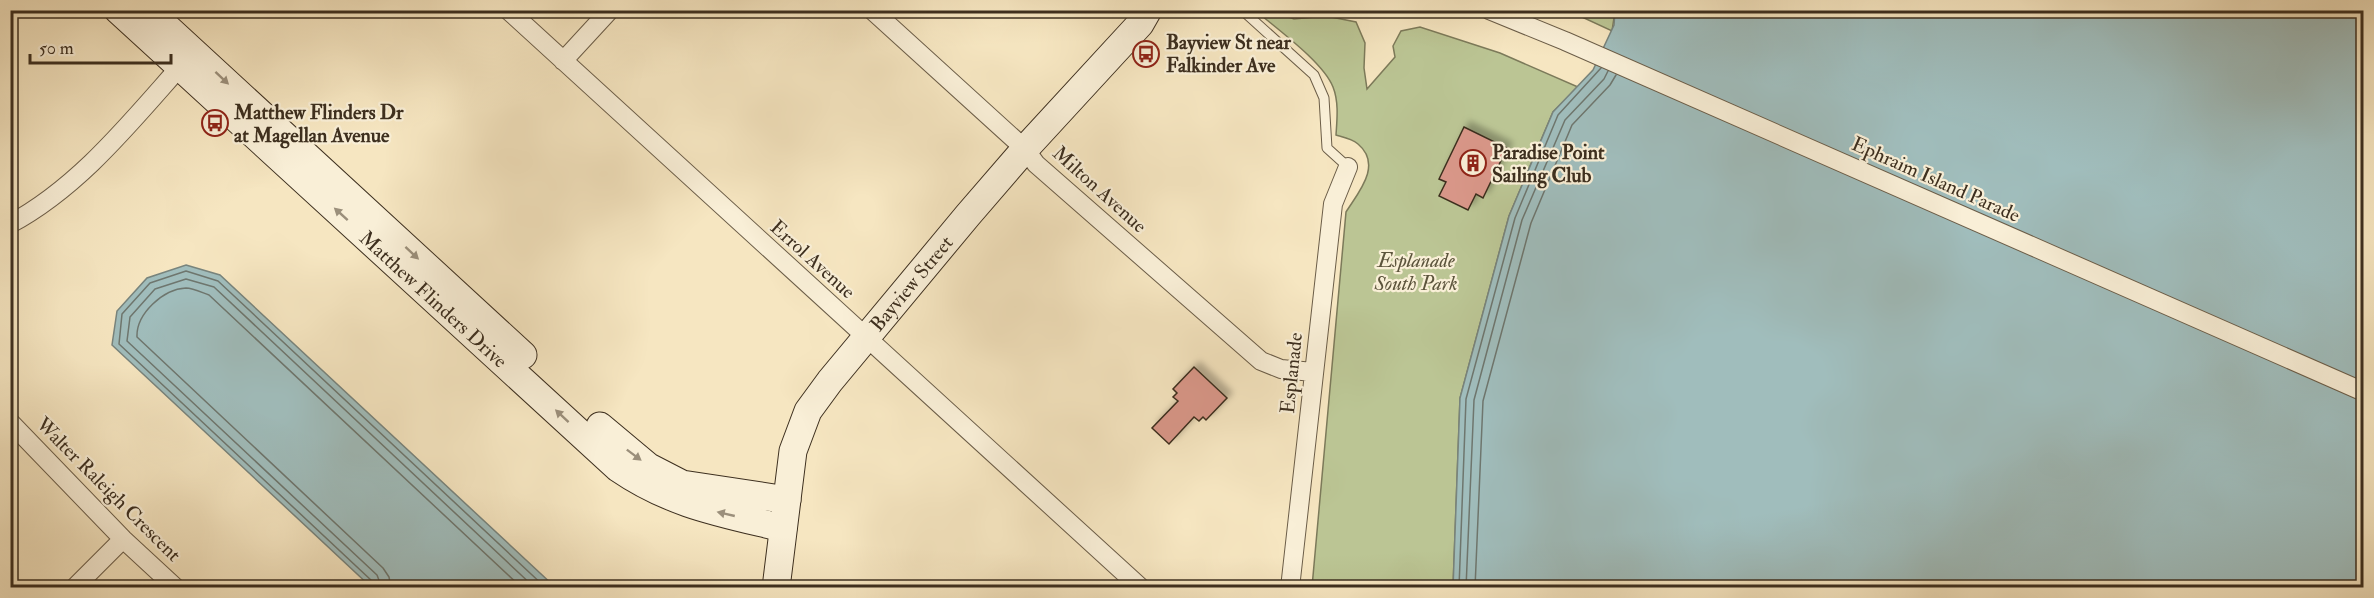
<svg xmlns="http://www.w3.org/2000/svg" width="2374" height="598" font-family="'IM FELL Double Pica',serif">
<defs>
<filter id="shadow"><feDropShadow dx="5.5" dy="-5.5" stdDeviation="3" flood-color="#0004"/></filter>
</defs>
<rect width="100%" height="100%" fill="#f6e6c1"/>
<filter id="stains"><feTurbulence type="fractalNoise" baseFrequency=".00333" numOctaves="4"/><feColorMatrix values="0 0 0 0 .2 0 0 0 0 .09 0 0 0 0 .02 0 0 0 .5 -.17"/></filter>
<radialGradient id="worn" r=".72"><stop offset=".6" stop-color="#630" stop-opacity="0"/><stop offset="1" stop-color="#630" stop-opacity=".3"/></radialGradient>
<path fill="#bbc594" stroke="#7c7a5a" stroke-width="1.5" d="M1256,11H1272L1294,19L1326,16L1356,22L1365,43L1364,68L1367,89L1395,57L1393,46L1401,31L1420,27L1500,53L1578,87L1553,112L1509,216L1460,398L1453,587H1312L1346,212C1358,193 1383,165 1358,144C1353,139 1343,137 1336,135C1337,120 1339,102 1333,87C1323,62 1277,29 1256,11Z
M1569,11H1615L1612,31Z"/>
<path fill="#a0bdbc" stroke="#78847d" stroke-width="1.5" d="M1615,11H2363V587L1453,588L1460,398L1509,216L1553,112L1593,70L1614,25Z
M186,265L220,275L555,587H371L112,345L117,311L147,278Z"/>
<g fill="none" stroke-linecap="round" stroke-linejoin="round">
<path stroke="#6e766e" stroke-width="1.5" d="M374,588L372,581L119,344L122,314L150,283L186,271L218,281L546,588
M382,588L377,575L127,341L130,317L155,289L186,279L214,287L535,588
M391,588L389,577L383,568L137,337C136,314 163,289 186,288C193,288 203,293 209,295L522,588
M1459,588L1466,399L1515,218L1558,115L1601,68
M1466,588L1474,400L1522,220L1565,120L1604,79L1608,71
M1475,588L1483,401L1531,223L1572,125L1610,85L1616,75"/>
</g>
<path fill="#d99789" stroke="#3d2f1f" stroke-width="1.5" filter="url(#shadow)" d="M1464,127L1507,148L1483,198L1476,194L1468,210L1439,196L1446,182L1439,179Z
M1194,367L1227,398L1206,420L1203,417L1199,421L1194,417L1169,444L1152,428L1178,401L1173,397L1177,393L1173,389Z"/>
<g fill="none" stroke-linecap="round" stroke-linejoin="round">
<defs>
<path id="lane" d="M1242,10L1314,75L1324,98L1327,148L1348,167"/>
<path id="street" d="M508,10L1141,588
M872,10L1025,149L1036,164L1261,361L1281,369L1313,372
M1489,10L1565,41L2364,392
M563,61L610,10
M10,224C81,186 133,119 186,60
M10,422L123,539L176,588
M74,588L123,539
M1290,588L1333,204L1348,167"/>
<g id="secondary">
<path id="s1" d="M118,10L618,468C672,505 721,513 783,528"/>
<path d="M148,10L523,355"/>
<path d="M600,426L649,467L682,484L787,500"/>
<path id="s2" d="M776,588L793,451L808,411L830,381L968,215L1025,149L1140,24L1148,10"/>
</g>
</defs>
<use href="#lane" stroke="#6b5d48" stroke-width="11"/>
<use href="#street" stroke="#6b5d48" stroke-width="20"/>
<use href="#secondary" stroke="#3d2f1f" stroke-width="29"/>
<use href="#lane" stroke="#f9efd7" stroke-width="9"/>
<use href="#street" stroke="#f9efd7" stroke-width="18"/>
<use href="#secondary" stroke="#f9efd7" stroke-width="27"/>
</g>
<defs><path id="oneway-solid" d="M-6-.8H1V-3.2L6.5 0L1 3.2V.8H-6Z" transform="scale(1.5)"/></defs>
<g fill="#9b8f7b">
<use href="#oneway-solid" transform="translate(222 78) rotate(43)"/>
<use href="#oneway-solid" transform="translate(341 214) rotate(-138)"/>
<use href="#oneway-solid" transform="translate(412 253) rotate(43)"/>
<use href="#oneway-solid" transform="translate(562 416) rotate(-137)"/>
<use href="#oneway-solid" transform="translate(634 455) rotate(37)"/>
<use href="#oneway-solid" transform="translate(726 514) rotate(-167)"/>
</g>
<defs>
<symbol id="bus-ring" viewBox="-11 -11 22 22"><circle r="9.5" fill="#f9efd7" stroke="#8f2418" stroke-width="1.5"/><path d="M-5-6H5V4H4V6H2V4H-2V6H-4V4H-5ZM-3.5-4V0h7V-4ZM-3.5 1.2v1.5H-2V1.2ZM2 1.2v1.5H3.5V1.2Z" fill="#8f2418"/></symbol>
<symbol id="building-ring" viewBox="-11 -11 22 22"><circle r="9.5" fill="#f9efd7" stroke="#8f2418" stroke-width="1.5"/><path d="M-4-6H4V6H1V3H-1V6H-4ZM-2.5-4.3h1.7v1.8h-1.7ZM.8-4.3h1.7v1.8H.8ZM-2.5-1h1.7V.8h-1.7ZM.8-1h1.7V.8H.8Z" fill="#8f2418"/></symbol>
</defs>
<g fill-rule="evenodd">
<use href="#bus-ring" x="1131" y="39" width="30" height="30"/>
<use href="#bus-ring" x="200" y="108" width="30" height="30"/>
<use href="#building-ring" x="1458" y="148" width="30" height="30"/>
</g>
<g text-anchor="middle" stroke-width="4.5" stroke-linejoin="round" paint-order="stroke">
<g font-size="20" font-weight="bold" fill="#3d2f1f" stroke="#f9efd7" text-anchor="start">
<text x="1166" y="49">Bayview St near<tspan x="1166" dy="23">Falkinder Ave</tspan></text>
<text x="234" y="119">Matthew Flinders Dr<tspan x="234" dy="23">at Magellan Avenue</tspan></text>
<text x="1492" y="159">Paradise Point<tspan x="1492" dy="23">Sailing Club</tspan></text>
</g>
<g font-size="20" fill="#3d2f1f" stroke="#f9efd7">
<text transform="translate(1936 179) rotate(24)" y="7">Ephraim Island Parade</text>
<text transform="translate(1100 189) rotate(42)" y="7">Milton Avenue</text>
<text transform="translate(813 259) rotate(42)" y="7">Errol Avenue</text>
<text dy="7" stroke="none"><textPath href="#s2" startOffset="345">Bayview Street</textPath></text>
<text dy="7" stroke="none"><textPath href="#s1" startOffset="428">Matthew Flinders Drive</textPath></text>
<text transform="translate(1291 373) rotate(-84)" y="7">Esplanade</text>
<text transform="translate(109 489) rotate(45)" y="7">Walter Raleigh Crescent</text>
</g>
<g font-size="20" font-style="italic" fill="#5c543c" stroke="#f9efd7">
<text x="1416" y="267">Esplanade<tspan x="1416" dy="23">South Park</tspan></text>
</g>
</g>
<rect width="2374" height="598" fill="none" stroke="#f6e6c1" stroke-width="36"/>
<rect x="12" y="12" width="2350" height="574" fill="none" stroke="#3d2f1f" stroke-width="3"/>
<rect x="18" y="18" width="2338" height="562" fill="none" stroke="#3d2f1f" stroke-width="1.5"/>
<path d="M30 54v9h141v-9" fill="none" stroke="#3d2f1f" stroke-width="3"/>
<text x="39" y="54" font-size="18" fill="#3d2f1f" stroke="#f9efd7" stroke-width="4.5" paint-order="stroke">50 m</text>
<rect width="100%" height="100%" filter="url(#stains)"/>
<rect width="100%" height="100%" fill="url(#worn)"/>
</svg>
